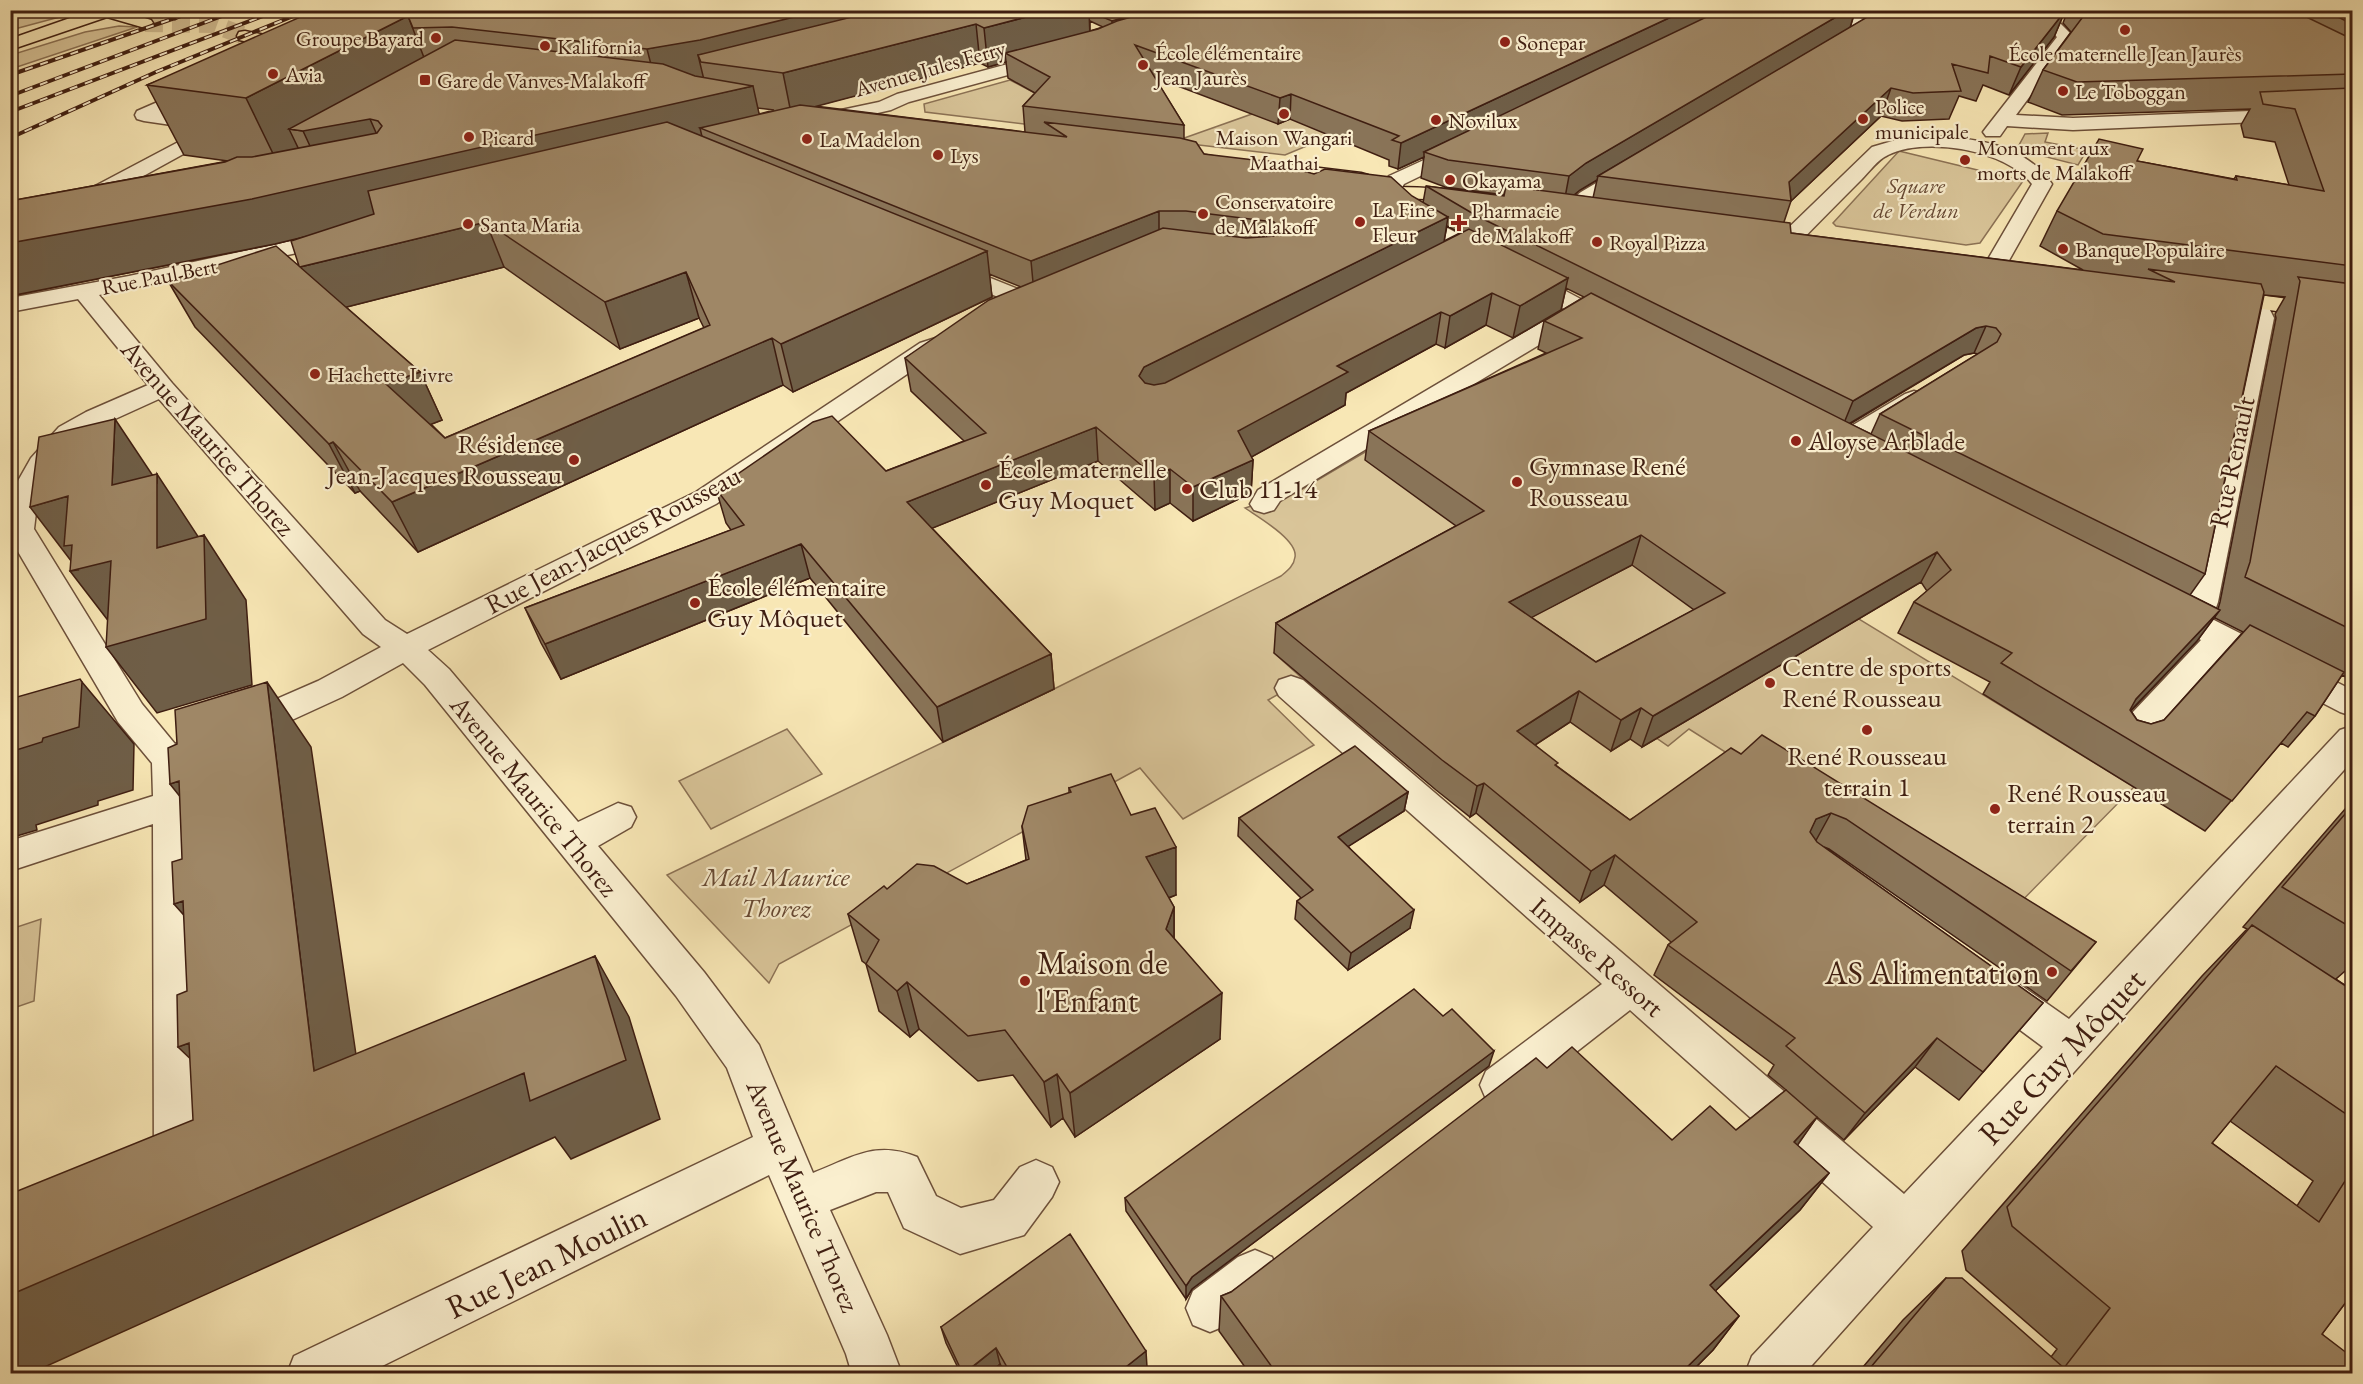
<svg xmlns="http://www.w3.org/2000/svg" width="2363" height="1384" font-family="'EB Garamond',serif">
<rect width="100%" height="100%" fill="#f8e7b5"/>
<filter id="stains"><feTurbulence type="fractalNoise" baseFrequency=".00333" numOctaves="4"/><feColorMatrix values="0 0 0 0 .2 0 0 0 0 .09 0 0 0 0 .02 0 0 0 .5 -.17"/></filter>
<radialGradient id="worn" r=".72"><stop offset=".6" stop-color="#630" stop-opacity="0"/><stop offset="1" stop-color="#630" stop-opacity=".3"/></radialGradient>
<path fill="#d9c599" stroke="#8c7255" stroke-width="1.5" d="M11,10L49,11L67,15L11,30Z
M119,26L137,27L11,69V55L85,32Z
M1379,69L1439,91L1285,155L1173,142Z
M1010,80L1052,102L1032,125L925,112L924,104Z
M2048,133L2045,142L2087,150L2078,165L2027,152L2018,147L2025,134Z
M1899,151L2023,181L1980,243L1966,245L1836,226L1833,223Z
M1477,386L2134,787L1998,925L1689,729L1668,746L1419,574L1274,653L1304,680L1268,700L1314,745L1183,819L1140,768L779,964L769,983L667,875L1054,689L1281,576C1287,571 1294,566 1295,557C1298,540 1258,517 1245,508L1299,491Z
M787,729L822,774L711,829L679,781Z
M41,919L34,1001L11,1009V929Z"/>
<g fill="none" stroke-linecap="round" stroke-linejoin="round">
<path stroke="#d3bf94" stroke-width="18" stroke-dasharray="18 9" stroke-linecap="butt" d="M145,23L212,24L245,36"/>
<defs>
<path id="minor" d="M1771,10H1812L1872,20L1903,19L1911,24C1899,40 1801,18 1779,15Z
M2029,13L2060,23L2074,37L2016,115L2073,118L2352,107V118L2073,130L2007,126L2000,136H1986L1983,132L1986,128L2057,37C2047,26 2030,28 2021,18L2023,15Z
M1049,53L1055,54L1058,58L1055,62L909,102L891,110L815,127L808,125L806,121L808,117L879,102L897,94Z
M199,84L205,85L208,89L205,93L164,112L189,116L206,109L213,111L215,115C210,122 200,126 192,128L144,121L137,119L135,115L137,111Z
M220,120L227,122L229,126L227,130L18,245L10,246V231Z
M1930,136C1975,138 2025,144 2052,184L2003,271L1995,273L1987,271L1984,266L2032,184C2007,150 1925,136 1888,155C1878,159 1869,172 1861,180C1840,201 1818,223 1797,245L1789,247L1781,245L1778,240L1781,235L1872,147L1906,137Z
M1461,143L1468,145L1471,149L1468,153L1404,184L1400,191L1423,215L1620,320L1624,325L1620,330L1612,332L1604,330L1582,319L1280,501L1274,510L1264,513L1254,510L1250,504L1258,490L1564,309L1407,225L1379,192L1389,176Z
M1632,164L1639,166L1642,170L1639,174L1595,200L1575,215L1568,217L1561,215L1557,211L1581,192L1625,166Z
M336,231L344,233L347,238L344,243L99,295L172,383L385,620L407,634L696,492L920,343L945,335L954,337L957,342L954,347L938,353L716,504L428,650L449,669L578,822L618,803L631,807L636,817L631,827L598,846L704,972L759,1045L813,1173C852,1158 875,1140 917,1157L936,1196L961,1208L994,1200L1020,1167L1036,1160L1052,1167L1059,1182L1052,1197L1024,1235L960,1254L904,1228L888,1192H876L830,1210L887,1335L902,1374H852L846,1354L769,1175L366,1374H287L294,1356L753,1137L727,1068L676,996L425,685L403,663L342,697L257,736L245,739L233,736L228,727L233,718L318,681L381,647L363,634L159,399L104,424L77,439L53,467L38,496L34,529L142,704L175,744L187,740L199,744L204,753L199,762L187,767L198,1173L192,1188L176,1195L160,1188L154,1173L153,824L10,871V841L153,796L152,763L118,722L10,538V495L31,458L59,427L86,412L148,385L78,299L10,312V298L129,276Z
M948,261L1043,299L1047,304L1043,309L1035,311L1027,309L940,273L937,268L940,263Z
M2255,294L2263,296L2274,318L2218,602L2212,619L2352,690V716L2340,712L2226,653L2139,749L2127,753L2115,749L2110,740L2115,731L2201,640L2154,615L2150,608L2154,601L2165,598L2186,606L2188,602L2250,318L2243,301L2247,296Z
M1914,391L1923,394L1927,399L1923,404L1851,449L1842,451L1833,449L1829,443L1833,437L1905,394Z
M1291,676L1303,680L1904,1194L2043,1047L1981,1001L1975,989L1981,977L1995,972L2009,977L2069,1019L2340,730L2352,726V761L1804,1374H1745L1752,1356L1873,1227L1630,1010L1516,1099L1501,1105L1486,1099L1480,1085L1486,1071L1602,984L1279,696L1275,688L1279,680Z
M1255,1250L1272,1257L1279,1274L1272,1291L1227,1325L1210,1332L1193,1325L1186,1308L1193,1291L1238,1257Z"/>
<path id="major" d="M93,10H120L151,20L153,23L145,28L107,17L10,50V39Z
M153,10H181L183,14L175,19L155,13Z
M245,31L305,43L308,47L305,51L299,52L239,40L237,36L239,32Z
M1261,161L1361,173L1368,175L1371,179L1368,183L1361,185L1254,171L1251,167L1254,163Z
M1365,187C1402,187 1440,186 1476,195L1479,199L1476,203L1469,205L1426,199L1358,197L1355,193L1358,189Z
M2216,289L2352,308V322L2208,301L2204,296L2208,291Z"/>
</defs>
<use href="#minor" stroke="#6d503a" stroke-width="3"/>
<use href="#major" stroke="#3f1e11" stroke-width="3"/>
<use href="#minor" fill="#faefcf" fill-rule="evenodd"/>
<use href="#major" fill="#f8e7b5" fill-rule="evenodd"/>
<defs>
<path id="rail" d="M10,75L198,10
M10,96L238,10
M10,112L279,10
M10,138L156,72L308,10"/>
</defs>
<use href="#rail" stroke="#3f1e11" stroke-width="4"/>
<use href="#rail" stroke="#faefcf" stroke-width="2" stroke-dasharray="8" stroke-linecap="butt"/>
</g>
<path fill="#897458" stroke="#3f1e11" stroke-width="1.5" fill-rule="evenodd" d="M361,10H853L854,17L859,16L854,10H1192L1196,12L1202,10H2064L2065,11L2054,37L2009,95L1983,85L1976,101L1959,96L1949,119L1902,121L1881,116L1791,201L1784,222L1791,233L2083,270L2040,246L2057,211L2137,161L2234,179L2236,176L2289,185L2275,142L2244,137L2241,125L2250,109L2062,115L2028,102L2043,70L2071,32L2063,23L2068,10H2352V680L2342,675L2315,716L2288,747L2281,743L2205,831L1983,694L1990,682L1898,633L1914,602L1927,591L1921,582L1642,747L1630,739L1611,751L1570,722L1535,745L1557,766L1630,820L1741,754L2096,942L2047,1001L1829,849L1824,847L2043,1003L1959,1100L1915,1067L1844,1140L1817,1117L1797,1145L1829,1173L1800,1210L1715,1291L1739,1316L1713,1350L1689,1374H1250L1219,1331L1221,1296L1231,1292L1547,1068L1672,1140L1736,1130L1786,1090L1768,1075L1774,1065L1654,975L1668,945L1671,942L1604,885L1580,902L1476,813L1470,817L1436,790L1274,653L1276,623L1456,526L1365,460L1369,431L1546,353L1538,349L1544,321L1584,297L1566,288L1561,310L1513,338L1486,325L1445,348L1436,344L1346,393L1345,405L1251,457L1253,460L1251,493L1193,521L1170,503L1155,510L1098,461L932,528L1051,654L1054,689L943,742L810,578L561,679L541,643L525,608L731,530L726,523L716,489L886,471L964,441L911,391L905,358L1021,287L989,274L992,297L793,392L783,385L418,552L360,491L355,493L195,327L168,281L299,266L303,237L275,244L10,296V201L228,161L184,155L147,85L321,16L360,12ZM1854,15L1864,16L1868,17L1850,28ZM1090,21L1103,27L1090,31ZM1006,62L1008,78L1035,93L1023,106L1025,132L815,106L980,63L988,67ZM1154,77L1278,124L1290,119L1389,160V166L1398,169L1424,157L1421,178L1445,187L1504,195V196L1426,186L1423,203L1314,174L1204,154L1184,139V125ZM757,108L774,110L759,114ZM1597,180L1593,198L1574,195L1580,190ZM1447,226L1460,233L1444,241ZM504,267L620,349L699,318L704,328L445,438L431,424L442,420L420,372L346,307ZM2264,295L2285,297L2275,314L2276,318L2220,602L2218,609L2190,595L2205,574ZM1974,353L1978,354L1880,414L1871,434L1850,424L1964,355ZM1632,565L1694,610L1596,662L1531,617ZM2215,616V618L2243,632L2164,720L2151,724L2137,720L2131,711L2197,641Z
M1069,788L1131,815L1176,895L1169,898L1174,907V939L1220,1039L1075,1137L1063,1118L1051,1127L1013,1075L978,1081L919,1029L910,1037L879,1011L866,964L862,961L848,914L887,889L967,884L1026,860L1022,826L1069,793Z
M1408,792L1404,811L1348,846L1410,928L1348,970L1295,919L1297,901L1301,898L1238,836L1239,818Z
M2352,801V965L2336,979L2352,990V1294L2322,1334L2352,1374H1857L1903,1320L1946,1278L2051,1357L2057,1349L1966,1270L1962,1251L2202,976L2247,929L2243,927ZM2230,1121L2313,1181L2297,1206L2212,1143Z
M1489,1066L1192,1289L1186,1299L1126,1211L1125,1198Z
M941,1327L1147,1367L1138,1374H1006L1000,1364L988,1374H961L946,1343Z"/>
<path fill="#6f5e47" stroke="#3f1e11" stroke-width="1.5" d="M823,10H853L858,41L698,55L704,80L657,88L647,49Z
M1053,10H1089L1090,38L1005,53L1006,62L988,67L984,28Z
M1148,10H1156L1112,31V21Z
M1686,10H1730L1424,152V157L1398,169L1401,143Z
M1848,10H1855L1850,28L1598,176L1597,180L1580,190L1564,203L1569,176L1586,163Z
M2065,11L2054,37L2009,95L2021,67Z
M408,16L433,81L370,119L389,162L323,174L303,131L289,129L302,156L280,168L246,98Z
M976,24L980,63L791,113L783,73Z
M753,86L762,127L700,128L703,141L275,244L10,296V243Z
M1891,88L1881,116L1791,201L1789,182Z
M1291,94L1290,119L1278,124L1280,98Z
M1159,211V242L1034,293L1031,261Z
M1448,217L1443,248L1140,409L1139,376L1144,367Z
M486,222L504,267L323,313L300,267Z
M987,251L992,297L793,392L781,344Z
M686,272L699,318L620,349L605,302Z
M1568,278L1561,310L1513,338L1520,306Z
M1492,293L1486,325L1445,348L1450,316Z
M1441,312L1436,344L1346,393L1345,405L1237,465L1238,431L1337,366Z
M1986,326L1974,353L1964,355L1842,428L1853,401L1976,328Z
M772,338L783,385L418,552L392,502Z
M420,372L442,420L409,433L386,384Z
M115,419L157,482V474L199,538L157,548L112,485Z
M1096,427L1098,461L913,536L907,502Z
M333,442L360,491L355,493L329,444Z
M1253,460L1251,493L1193,521V487Z
M1170,469V503L1155,510L1154,476Z
M68,496L115,561L120,636L70,571L78,570L30,507Z
M204,535L246,600L252,685L157,713L106,647Z
M1641,535L1632,565L1502,633L1509,602Z
M801,544L810,578L561,679L545,644Z
M1937,552L1921,582L1642,747L1653,716Z
M2220,610L2197,641L2113,729L2136,699Z
M1051,654L1054,689L943,742L937,707Z
M82,682L134,744L133,790L98,801V805L36,825L37,830L10,838V752L43,738Z
M267,682L311,747L367,1130L314,1071Z
M1579,691L1570,722L1509,762L1517,731Z
M1641,708L1630,739L1611,751L1621,720Z
M179,781L222,849L170,784Z
M1484,783L1476,813L1470,817L1477,786Z
M1408,792L1404,811L1335,855L1338,837Z
M1831,813L1814,844L1800,850L1816,819Z
M1176,847V895L1148,905L1146,857Z
M1615,855L1604,885L1580,902L1591,871Z
M183,901L230,967L174,904Z
M1174,907V955L1166,929Z
M1414,910L1410,928L1348,970L1351,953Z
M595,956L629,1017L660,1119L571,1159L555,1137L29,1374H10V1295Z
M907,982L919,1029L910,1037L897,991Z
M1222,993L1220,1039L1075,1137L1070,1093Z
M1937,1038L1915,1067L1844,1140L1865,1113Z
M189,1043L240,1106L178,1047Z
M1494,1051L1489,1066L1192,1289L1186,1299V1286L1192,1277Z
M1057,1074L1063,1118L1051,1127L1044,1082Z
M1817,1117L1790,1156L1794,1142Z
M1829,1173L1800,1210L1685,1320L1710,1285Z
M1739,1316L1713,1350L1689,1374H1680Z
M996,1348L1000,1364L988,1374H964Z
M1146,1351L1147,1367L1138,1374H1117Z"/>
<path fill="#9f8766" stroke="#3f1e11" stroke-width="1.5" fill-rule="evenodd" d="M326,10H345L408,16L246,98L147,85L307,14L321,16Z
M361,10H823L700,40L647,49L452,27L413,28L408,16L360,12Z
M880,10H1053L984,28L976,24L783,73L701,62L698,55Z
M1089,10H1148L1112,21L1088,11Z
M1156,10H1192L1196,12L1202,10H1686L1401,143L1392,140L1399,136L1291,94L1280,98L1135,45L1184,125L1023,106L1050,77L1005,53L1098,29L1117,21Z
M1721,10H1848L1586,163L1569,176L1448,160L1424,152Z
M1879,10L2065,11L2021,67L1990,56L1988,73L1952,64L1961,91L1913,93L1891,88L1789,182L1791,201L1598,176Z
M2088,10H2292L2352,39V74L2077,82L2043,70Z
M2324,10H2352V24Z
M455,40L663,64L695,76L753,86L252,199L10,243V201L225,162L237,157H252L377,133L382,126L378,121L370,119L303,131L289,129Z
M2352,88V266L2103,234L2057,211L2099,139L2143,149L2137,161L2237,180L2236,176L2324,191L2295,109L2263,104L2260,92Z
M800,105L1067,137L1044,122L1180,138L1196,142L1204,154L1271,162L1314,174L1325,169L1391,177L1412,196L1448,217L1144,367L1139,376L1145,383L1154,385L1165,383L1469,229L1568,278L1520,306L1492,293L1450,316L1441,312L1337,366L1348,372L1238,431L1253,460L1193,487L1170,469L1154,476L1096,427L907,502L1051,654L937,707L801,544L545,644L525,608L744,525L716,489L813,422L832,416L886,471L986,433L905,358L989,300L1163,228L1246,238L1274,236L1279,228L1274,222L1186,211H1159L1031,261L700,128Z
M667,122L987,251L781,344L772,338L392,502L333,442L329,444L168,281L276,246L299,266L291,241L374,214L368,191ZM486,222L605,302L686,272L710,325L445,438L386,384L420,372L300,267Z
M1426,186L1504,196L1506,186L1790,223L1791,233L2175,282L2148,269L2261,284L2264,292L2205,574L1880,414L1997,342L2001,334L1996,328L1986,326L1976,328L1853,401L1477,216Z
M2298,277L2352,284V630L2245,577L2250,562L2300,281Z
M1591,293L2220,610L2136,699L2130,710L2137,720L2151,724L2164,720L2250,625L2344,672L2315,716L2307,712L2232,801L2001,663L2012,653L1914,602L1951,570L1937,552L1653,716L1641,708L1621,720L1579,691L1517,731L1558,763L1555,765L1630,820L1731,748L1741,754L1762,735L2096,942L2071,971L1846,819L1831,813L1816,819L1810,832L1817,842L2043,1003L1983,1072L1937,1038L1865,1113L1786,1046L1795,1038L1668,945L1697,922L1615,855L1591,871L1484,783L1477,786L1442,760L1276,623L1484,511L1369,431L1582,338L1544,321ZM1641,535L1725,593L1596,662L1509,602Z
M115,419L112,485L157,474V548L204,535L206,619L106,647L111,561L70,571L72,545L64,546L68,496L30,507L39,437Z
M80,679L82,682L79,727L43,738L42,742L10,752V699Z
M267,682L314,1071L595,956L626,1060L530,1101L524,1073L10,1295V1194L193,1120L189,1043L178,1047L177,995L187,991L183,901L174,904L172,862L182,859L179,781L170,784L168,748L177,744L175,710Z
M1355,746L1408,792L1338,837L1414,910L1351,953L1297,901L1313,890L1239,818Z
M1111,774L1131,815L1155,808L1176,847L1146,857L1174,907L1166,929L1222,993L1070,1093L1057,1074L1044,1082L1005,1030L968,1036L907,982L897,991L866,964L879,940L848,914L884,886L887,889L917,864L934,866L967,884L1029,859L1022,826L1028,806L1071,792L1069,788Z
M2352,806V928L2282,887Z
M2252,925L2352,990V1118L2276,1066L2212,1143L2319,1222L2352,1170V1294L2322,1334L2352,1357V1374H1865L1946,1278H1962L2064,1368L2110,1308L2012,1226L2007,1207Z
M1414,989L1443,1016L1452,1009L1494,1051L1192,1277L1186,1286L1125,1198Z
M1572,1047L1672,1140L1710,1106L1736,1130L1786,1090L1817,1117L1794,1142L1829,1173L1710,1285L1739,1316L1680,1374H1277L1221,1296L1231,1292L1536,1058L1547,1068Z
M1070,1234L1146,1351L1117,1374H1011L996,1348L963,1374L941,1327Z"/>
<g fill="#8f2418" stroke="#faefcf" stroke-width="2">
<circle cx="2125" cy="30" r="6"/>
<circle cx="436" cy="38" r="6"/>
<circle cx="1505" cy="42" r="6"/>
<circle cx="545" cy="46" r="6"/>
<circle cx="1143" cy="65" r="6"/>
<circle cx="273" cy="74" r="6"/>
<rect x="419" y="74" width="12" height="12" rx="3"/>
<circle cx="2063" cy="91" r="6"/>
<circle cx="1284" cy="114" r="6"/>
<circle cx="1863" cy="119" r="6"/>
<circle cx="1436" cy="120" r="6"/>
<circle cx="469" cy="137" r="6"/>
<circle cx="807" cy="139" r="6"/>
<circle cx="938" cy="155" r="6"/>
<circle cx="1965" cy="160" r="6"/>
<circle cx="1450" cy="180" r="6"/>
<circle cx="1203" cy="214" r="6"/>
<circle cx="1360" cy="222" r="6"/>
<path d="M1456 214h6v6h6v6h-6v6h-6v-6h-6v-6h6z"/>
<circle cx="468" cy="224" r="6"/>
<circle cx="1597" cy="242" r="6"/>
<circle cx="2063" cy="249" r="6"/>
<circle cx="315" cy="374" r="6"/>
<circle cx="1796" cy="441" r="6"/>
<circle cx="574" cy="460" r="6"/>
<circle cx="1517" cy="482" r="6"/>
<circle cx="986" cy="485" r="6"/>
<circle cx="1187" cy="489" r="6"/>
<circle cx="695" cy="603" r="6"/>
<circle cx="1770" cy="683" r="6"/>
<circle cx="1867" cy="730" r="6"/>
<circle cx="1995" cy="809" r="6"/>
<circle cx="2052" cy="972" r="6"/>
<circle cx="1025" cy="981" r="6"/>
</g>
<g text-anchor="middle" stroke-width="4.5" stroke-linejoin="round" paint-order="stroke">
<g font-size="22" fill="#3f1e11" stroke="#faefcf" text-anchor="start">
<text x="424" y="46" text-anchor="end">Groupe Bayard</text>
<text x="1517" y="50">Sonepar</text>
<text x="557" y="54">Kalifornia</text>
<text x="1155" y="60">École élémentaire<tspan x="1155" dy="25">Jean Jaurès</tspan></text>
<text x="2125" y="61" text-anchor="middle">École maternelle Jean Jaurès</text>
<text x="285" y="82">Avia</text>
<text x="437" y="88">Gare de Vanves-Malakoff</text>
<text x="2075" y="99">Le Toboggan</text>
<text x="1875" y="114">Police<tspan x="1875" dy="25">municipale</tspan></text>
<text x="1448" y="128">Novilux</text>
<text x="481" y="145">Picard</text>
<text x="1284" y="145" text-anchor="middle">Maison Wangari<tspan x="1284" dy="25">Maathai</tspan></text>
<text x="819" y="147">La Madelon</text>
<text x="1977" y="155">Monument aux<tspan x="1977" dy="25">morts de Malakoff</tspan></text>
<text x="950" y="163">Lys</text>
<text x="1462" y="188">Okayama</text>
<text x="1215" y="209">Conservatoire<tspan x="1215" dy="25">de Malakoff</tspan></text>
<text x="1372" y="217">La Fine<tspan x="1372" dy="25">Fleur</tspan></text>
<text x="1471" y="218">Pharmacie<tspan x="1471" dy="25">de Malakoff</tspan></text>
<text x="480" y="232">Santa Maria</text>
<text x="1609" y="250">Royal Pizza</text>
<text x="2075" y="257">Banque Populaire</text>
<text x="327" y="382">Hachette Livre</text>
</g>
<g font-size="22" fill="#3f1e11" stroke="#faefcf">
<text transform="translate(930 68) rotate(-16)" y="8">Avenue Jules Ferry</text>
<text transform="translate(159 276) rotate(-11)" y="8">Rue Paul Bert</text>
</g>
<g font-size="22" font-style="italic" fill="#664833" stroke="#faefcf">
<text x="1916" y="193">Square<tspan x="1916" dy="25">de Verdun</tspan></text>
</g>
<g font-size="27" fill="#3f1e11" stroke="#faefcf">
<text transform="translate(208 438) rotate(49)" y="9">Avenue Maurice Thorez</text>
<text transform="translate(2232 462) rotate(-78)" y="9">Rue Renault</text>
<text transform="translate(613 540) rotate(-28)" y="9">Rue Jean-Jacques Rousseau</text>
<text transform="translate(534 796) rotate(51)" y="9">Avenue Maurice Thorez</text>
<text transform="translate(1597 957) rotate(41)" y="9">Impasse Ressort</text>
<text transform="translate(803 1196) rotate(67)" y="9">Avenue Maurice Thorez</text>
</g>
<g font-size="27" fill="#3f1e11" stroke="#faefcf" text-anchor="start">
<text x="1808" y="450">Aloyse Arblade</text>
<text x="562" y="453" text-anchor="end">Résidence<tspan x="562" dy="31">Jean-Jacques Rousseau</tspan></text>
<text x="1529" y="475">Gymnase René<tspan x="1529" dy="31">Rousseau</tspan></text>
<text x="998" y="478">École maternelle<tspan x="998" dy="31">Guy Moquet</tspan></text>
<text x="1199" y="498">Club 11-14</text>
<text x="707" y="596">École élémentaire<tspan x="707" dy="31">Guy Môquet</tspan></text>
<text x="1782" y="676">Centre de sports<tspan x="1782" dy="31">René Rousseau</tspan></text>
<text x="1867" y="765" text-anchor="middle">René Rousseau<tspan x="1867" dy="31">terrain 1</tspan></text>
<text x="2007" y="802">René Rousseau<tspan x="2007" dy="31">terrain 2</tspan></text>
</g>
<g font-size="27" font-style="italic" fill="#664833" stroke="#faefcf">
<text x="776" y="886">Mail Maurice<tspan x="776" dy="31">Thorez</tspan></text>
</g>
<g font-size="33" fill="#3f1e11" stroke="#faefcf" text-anchor="start">
<text x="1037" y="974">Maison de<tspan x="1037" dy="38">l'Enfant</tspan></text>
<text x="2040" y="984" text-anchor="end">AS Alimentation</text>
</g>
<g font-size="33" fill="#3f1e11" stroke="#faefcf">
<text transform="translate(2061 1056) rotate(-47)" y="12">Rue Guy Môquet</text>
<text transform="translate(546 1261) rotate(-26)" y="12">Rue Jean Moulin</text>
</g>
</g>
<rect width="2363" height="1384" fill="none" stroke="#f8e7b5" stroke-width="36"/>
<rect x="12" y="12" width="2339" height="1360" fill="none" stroke="#3f1e11" stroke-width="3"/>
<rect x="18" y="18" width="2327" height="1348" fill="none" stroke="#3f1e11" stroke-width="1.5"/>
<rect width="100%" height="100%" filter="url(#stains)"/>
<rect width="100%" height="100%" fill="url(#worn)"/>
</svg>
